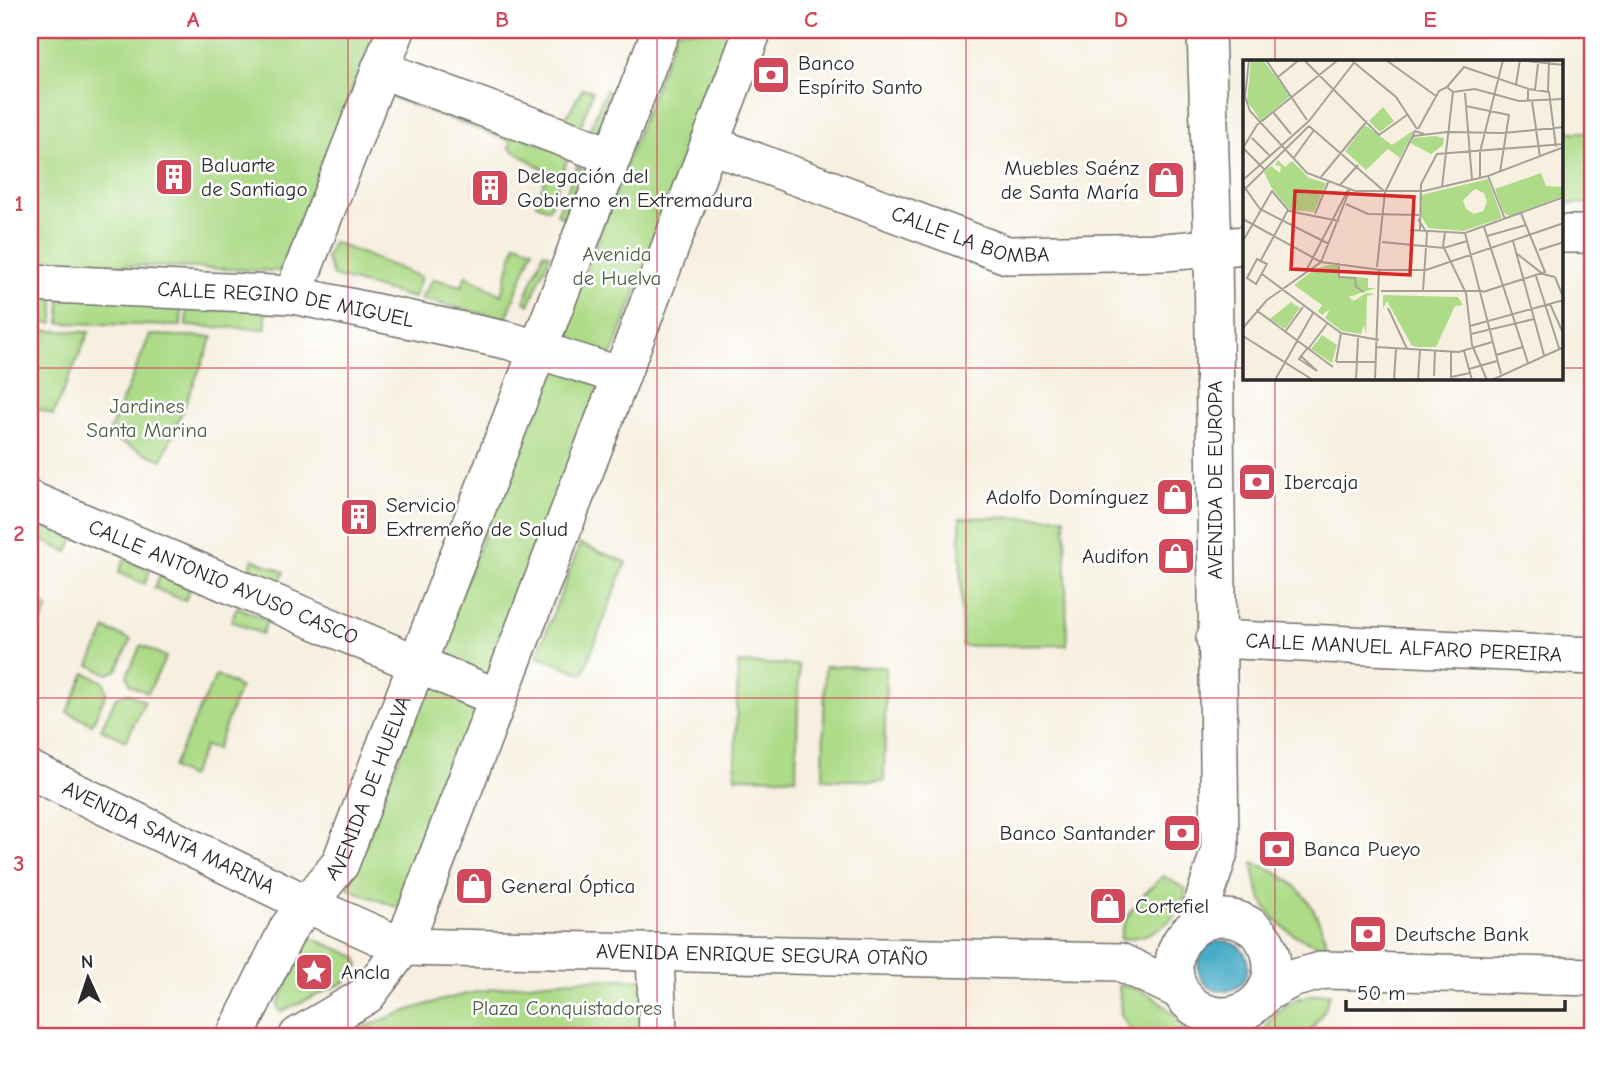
<svg xmlns="http://www.w3.org/2000/svg" width="1623" height="1066" font-family="'Comic Neue',sans-serif">
<rect width="100%" height="100%" fill="#fff"/>
<filter id="ink" filterUnits="userSpaceOnUse"><feTurbulence type="fractalNoise" baseFrequency=".0143" numOctaves="2"/><feDisplacementMap in="SourceGraphic" scale="14" xChannelSelector="R" yChannelSelector="G"/><feConvolveMatrix kernelMatrix="1 2 1 2 8 2 1 2 1" color-interpolation-filters="sRGB"/></filter>
<filter id="wash" filterUnits="userSpaceOnUse"><feTurbulence type="fractalNoise" baseFrequency=".00686" numOctaves="4" result="noise"/><feDisplacementMap in="SourceGraphic" scale="28" xChannelSelector="R" yChannelSelector="G"/><feGaussianBlur stdDeviation="1.57" result="paint"/><feColorMatrix in="noise" values="0 0 0 0 0 0 0 0 0 0 0 0 0 0 0 0 0 1.4 0 .05"/><feComposite in="paint" operator="in"/></filter>
<g filter="url(#wash)">
<rect width="100%" height="100%" fill="#f7f0e0"/>
<path fill="#addb88" stroke="#6c835a" stroke-width="2" d="M30,30H376L280,271L30,262Z
M677,30H736L611,358L559,340Z
M391,86L569,155L549,209L536,204L548,172L509,148L511,141L387,96Z
M583,88L593,91L579,131L562,124Z
M606,90L612,93L596,136L588,133Z
M1562,132H1593V203L1562,204Z
M577,166L583,170L563,218L557,214Z
M333,242L421,277L414,298L333,276L326,257Z
M516,243L533,249L506,319L420,299L433,279L462,286L466,275L501,295Z
M544,252L550,255L529,305L524,301Z
M30,294L54,295V323L30,322Z
M60,296L182,300L181,326L60,323Z
M188,301L265,302L266,329L186,326Z
M30,330L89,332L53,415L30,405Z
M150,335L213,337L162,460L107,437Z
M549,367L600,385L490,679L436,658Z
M1065,517L1067,645L962,646L960,518Z
M43,526L74,538L68,552L38,539Z
M580,544L626,562L583,674L537,656Z
M124,559L150,570L145,584L119,573Z
M253,559L284,572L278,586L248,573Z
M160,575L190,588L185,601L154,588Z
M30,599L48,608L32,643L30,642Z
M237,607L267,620L262,634L231,621Z
M106,629L131,640L117,670L108,674L89,665Z
M141,645L166,657L148,693L130,685L127,675Z
M738,663L799,665L796,778L735,777Z
M825,666L886,667L884,781L823,779Z
M85,673L104,682L107,692L92,724L67,712Z
M216,675L240,687L216,750L205,746L190,777L172,768Z
M427,683L481,704L402,909L348,889Z
M127,693L145,701L126,741L101,729L116,697Z
M1253,863C1296,876 1318,905 1327,948C1282,935 1257,912 1253,863Z
M1163,876L1186,889C1182,921 1150,939 1120,939C1124,910 1144,895 1163,876Z
M314,939L357,957L359,966L345,982L281,1012L277,1006L307,940Z
M617,979H644L671,1036H346C433,994 520,979 617,979Z
M1119,985C1151,990 1172,1007 1187,1036H1134L1121,1015Z
M1330,993L1325,1009L1307,1036H1263C1273,1005 1299,994 1330,993Z"/>
<path fill="#46abc6" stroke="#386b78" stroke-width="2" d="M1198 966a25 25 0 1 1 50 0a25 25 0 1 1-50 0Z"/>
</g>
<g filter="url(#ink)">
<g fill="none" stroke-linecap="round" stroke-linejoin="round">
<defs>
<g id="minor">
<path d="M380,69L612,156"/>
<path id="s1" d="M709,144L1007,255L1165,252L1245,245"/>
<path d="M1562,234H1593"/>
<path id="s2" d="M30,283L293,295L510,341L621,376"/>
<path d="M293,295L396,30"/>
<path id="s3" d="M30,500L498,698"/>
<path id="s4" d="M1215,639L1593,656"/>
<path id="s5" d="M30,770L307,904L403,947L1120,962L1179,990"/>
<circle cx="1223" cy="967" r="49"/>
<path d="M1196,926L1220,849L1213,250L1206,30"/>
<path d="M655,952L658,1036"/>
<path d="M1264,994L1291,979L1325,970L1593,977"/>
<path id="s6" d="M235,1036L289,927L340,864L661,30"/>
<path d="M298,1036L367,995L403,947L753,30"/>
</g>
</defs>
<use href="#minor" stroke="#72706a" stroke-width="40"/>
<use href="#minor" stroke="#fff" stroke-width="37"/>
</g>
</g>
<path fill="none" stroke="#d1495b" stroke-width="2" stroke-opacity="0.55" d="M348,30V1036M657,30V1036M966,30V1036M1275,30V61M30,368H1245M1562,368H1593M1275,378V1036M30,698H1593"/>
<defs>
<symbol id="bank-square" viewBox="-11 -11 22 22"><rect x="-9" y="-9" width="18" height="18" rx="4" fill="#d1495b" stroke="#fff"/><path d="M-6-4H6V4H-6ZM0-2.3a2.3 2.3 0 1 0 0 4.6a2.3 2.3 0 1 0 0-4.6Z" fill="#fff"/></symbol>
<symbol id="building-square" viewBox="-11 -11 22 22"><rect x="-9" y="-9" width="18" height="18" rx="4" fill="#d1495b" stroke="#fff"/><path d="M-4-6H4V6H1V3H-1V6H-4ZM-2.5-4.3h1.7v1.8h-1.7ZM.8-4.3h1.7v1.8H.8ZM-2.5-1h1.7V.8h-1.7ZM.8-1h1.7V.8H.8Z" fill="#fff"/></symbol>
<symbol id="shop-square" viewBox="-11 -11 22 22"><rect x="-9" y="-9" width="18" height="18" rx="4" fill="#d1495b" stroke="#fff"/><path d="M-5-2.5h2.3a2.7 3.5 0 0 1 5.4 0H5L5.5 6h-11ZM-1.5-2.5h3a1.5 2.3 0 0 0-3 0Z" fill="#fff"/></symbol>
<symbol id="sight-square" viewBox="-11 -11 22 22"><rect x="-9" y="-9" width="18" height="18" rx="4" fill="#d1495b" stroke="#fff"/><path d="M0-6L1.8-2.2L6-1.7L2.9 1.2L3.7 5.4L0 3.3L-3.7 5.4L-2.9 1.2L-6-1.7L-1.8-2.2Z" fill="#fff"/></symbol>
</defs>
<g fill-rule="evenodd">
<use href="#bank-square" x="749" y="53" width="44" height="44"/>
<use href="#building-square" x="152" y="155" width="44" height="44"/>
<use href="#shop-square" x="1144" y="158" width="44" height="44"/>
<use href="#building-square" x="468" y="166" width="44" height="44"/>
<use href="#bank-square" x="1235" y="460" width="44" height="44"/>
<use href="#shop-square" x="1153" y="475" width="44" height="44"/>
<use href="#building-square" x="337" y="495" width="44" height="44"/>
<use href="#shop-square" x="1154" y="534" width="44" height="44"/>
<use href="#bank-square" x="1160" y="811" width="44" height="44"/>
<use href="#bank-square" x="1255" y="827" width="44" height="44"/>
<use href="#shop-square" x="452" y="864" width="44" height="44"/>
<use href="#shop-square" x="1086" y="884" width="44" height="44"/>
<use href="#bank-square" x="1346" y="912" width="44" height="44"/>
<use href="#sight-square" x="292" y="950" width="44" height="44"/>
</g>
<g text-anchor="middle" stroke-width="5" stroke-linejoin="round" paint-order="stroke">
<g font-size="21" fill="#2b2b2b" stroke="#fff" text-anchor="start">
<text x="798" y="70">Banco<tspan x="798" dy="24">Espírito Santo</tspan></text>
<text x="201" y="172">Baluarte<tspan x="201" dy="24">de Santiago</tspan></text>
<text x="1139" y="175" text-anchor="end">Muebles Saénz<tspan x="1139" dy="24">de Santa María</tspan></text>
<text x="517" y="183">Delegación del<tspan x="517" dy="24">Gobierno en Extremadura</tspan></text>
<text x="1284" y="489">Ibercaja</text>
<text x="1148" y="504" text-anchor="end">Adolfo Domínguez</text>
<text x="386" y="512">Servicio<tspan x="386" dy="24">Extremeño de Salud</tspan></text>
<text x="1149" y="563" text-anchor="end">Audifon</text>
<text x="1155" y="840" text-anchor="end">Banco Santander</text>
<text x="1304" y="856">Banca Pueyo</text>
<text x="501" y="893">General Óptica</text>
<text x="1135" y="913">Cortefiel</text>
<text x="1395" y="941">Deutsche Bank</text>
<text x="341" y="979">Ancla</text>
</g>
<g font-size="21" fill="#2b2b2b" stroke="#fff">
<text dy="7" stroke="none"><textPath href="#s1" startOffset="278">CALLE LA BOMBA</textPath></text>
<text dy="7" stroke="none"><textPath href="#s2" startOffset="257">CALLE REGINO DE MIGUEL</textPath></text>
<text transform="translate(1215 480) rotate(-90)" y="7">AVENIDA DE EUROPA</text>
<text dy="7" stroke="none"><textPath href="#s3" startOffset="210">CALLE ANTONIO AYUSO CASCO</textPath></text>
<text dy="7" stroke="none"><textPath href="#s4" startOffset="189">CALLE MANUEL ALFARO PEREIRA</textPath></text>
<text dy="7" stroke="none"><textPath href="#s6" startOffset="284">AVENIDA DE HUELVA</textPath></text>
<text dy="7" stroke="none"><textPath href="#s5" startOffset="154">AVENIDA SANTA MARINA</textPath></text>
<text dy="7" stroke="none"><textPath href="#s5" startOffset="772">AVENIDA ENRIQUE SEGURA OTAÑO</textPath></text>
</g>
<g font-size="21" fill="#526047" stroke="#fff">
<text x="617" y="261">Avenida<tspan x="617" dy="24">de Huelva</tspan></text>
<text x="147" y="413">Jardines<tspan x="147" dy="24">Santa Marina</tspan></text>
<text x="567" y="1015">Plaza Conquistadores</text>
</g>
</g>
<g transform="translate(1243 60)">
<rect width="320" height="320" fill="#f7f0e0"/>
<path d="M8,0H20L47,36L18,61L4,41ZM140,47L151,61L137,72L126,61ZM122,65L149,85L171,70L157,98L145,89L123,110L102,91ZM192,76L201,78L200,85L188,94L167,83L171,78ZM35,100L42,107L49,101L66,118L83,123L71,152L47,150L28,127L21,112L28,106L37,113L38,106L32,105ZM298,113L303,126L320,127V136L266,156L261,153L252,129ZM245,119L259,158L220,171L185,168L177,154L178,135ZM232,129L241,133L244,142L240,151L231,154L223,149L220,140ZM86,205H95L97,216L125,218V228H133L106,237L111,241L123,233L132,234L124,236L123,274L121,265L118,274L99,271L82,258L87,249L79,255L75,251L79,245L51,225L72,209ZM140,235L215,237L220,245L212,246L193,287H175L169,286L144,241L140,248ZM48,242L57,248L42,269L27,259ZM79,275L94,285L89,303L68,289Z" fill="#addb88" fill-rule="evenodd"/>
<path fill="none" stroke="#a5a198" stroke-width="2" d="M6,0L2,37L7,51L64,113L112,131H181L245,116L321,87M23,0L64,60M61,0L136,75L164,55M108,0L153,37L174,69M143,0L193,36M275,0L321,5M35,17L56,0M273,24L277,0M204,27L210,32L232,29L276,41L321,39M204,27L221,7L286,29M292,30L295,4M305,31L306,0M222,33L229,120M285,41V29L306,32L313,87M289,41L297,97M223,46L266,55L257,112M30,52L48,74M66,61L113,0M66,66L141,131M175,69L196,31L204,27M9,78L26,95M166,82L171,76L204,72L261,73L321,67M0,88L14,65L95,0M0,88L22,110M50,99L71,70M245,116L262,159M78,117L124,61M237,118V92L260,0M0,120L66,61M0,125L17,149L86,184M97,125L115,105M199,127L210,32M0,131L66,66M103,144L125,154L176,155M72,154L86,120M0,159L78,202L138,210H183L321,163M175,159L184,173L180,231M241,167L285,303M167,170L222,173L321,137M177,170L178,124L194,94L321,84M202,172L200,186L223,233L229,285L244,320M222,173L258,314M244,176L283,165M0,181L29,131L46,151L96,161M270,181L301,295M139,182L201,188L224,181M296,190L321,182M273,193L300,214L312,217M14,199L24,204L13,224L4,218ZM18,200L45,150M96,203V217L112,218L113,227L121,232M134,207L142,132L172,71L181,74M63,211L105,130M19,214L98,273L136,280M293,216L316,288M312,217L321,239M138,231H240M240,232L302,212L278,153M307,244L321,275M145,248L164,289M13,250L90,307M227,266L321,240M0,268L24,240L78,202L107,129M42,272L60,247M228,274L291,259M0,276L70,320M133,287L216,292L249,282M65,289L84,264M221,291L229,320M208,292V317L227,313M253,295L280,287M58,296L74,311L56,299L58,296L63,290L64,288M93,302H133M93,302L98,273M226,309L254,301M191,316L192,291M32,320L70,253M113,320L115,278M132,320L136,210M151,320L153,288M175,320L177,290M249,320L321,287"/>
<path fill="#d62828" fill-opacity="0.15" stroke="#d62828" stroke-width="3.5" d="M52,131L171,137L167,215L48,209Z"/>
<rect width="320" height="320" fill="none" stroke="#2b2b2b" stroke-width="3.5"/>
</g>
<rect width="1623" height="1066" fill="none" stroke="#fff" stroke-width="77"/>
<g transform="translate(88 978) rotate(357)" stroke="#ffffff" stroke-width="5" paint-order="stroke">
<path d="M0-5L12 26L0 18L-12 26Z" fill="#2b2b2b"/>
<text y="-10" font-size="19" font-weight="bold" text-anchor="middle" fill="#2b2b2b">N</text>
</g>
<path d="M1346 1000v10h219v-10" fill="none" stroke="#2b2b2b" stroke-width="3.5"/>
<text x="1357" y="1000" font-size="21" fill="#2b2b2b" stroke="#ffffff" stroke-width="5" paint-order="stroke">50 m</text>
<rect x="38" y="38" width="1546" height="990" fill="none" stroke="#d1495b" stroke-width="2.5"/>
<g font-size="23" text-anchor="middle" font-weight="bold" fill="#d1495b">
<text x="193" y="27">A</text>
<text x="502" y="27">B</text>
<text x="811" y="27">C</text>
<text x="1121" y="27">D</text>
<text x="1430" y="27">E</text>
<text x="19" y="211">1</text>
<text x="19" y="541">2</text>
<text x="19" y="871">3</text>
</g>
</svg>
